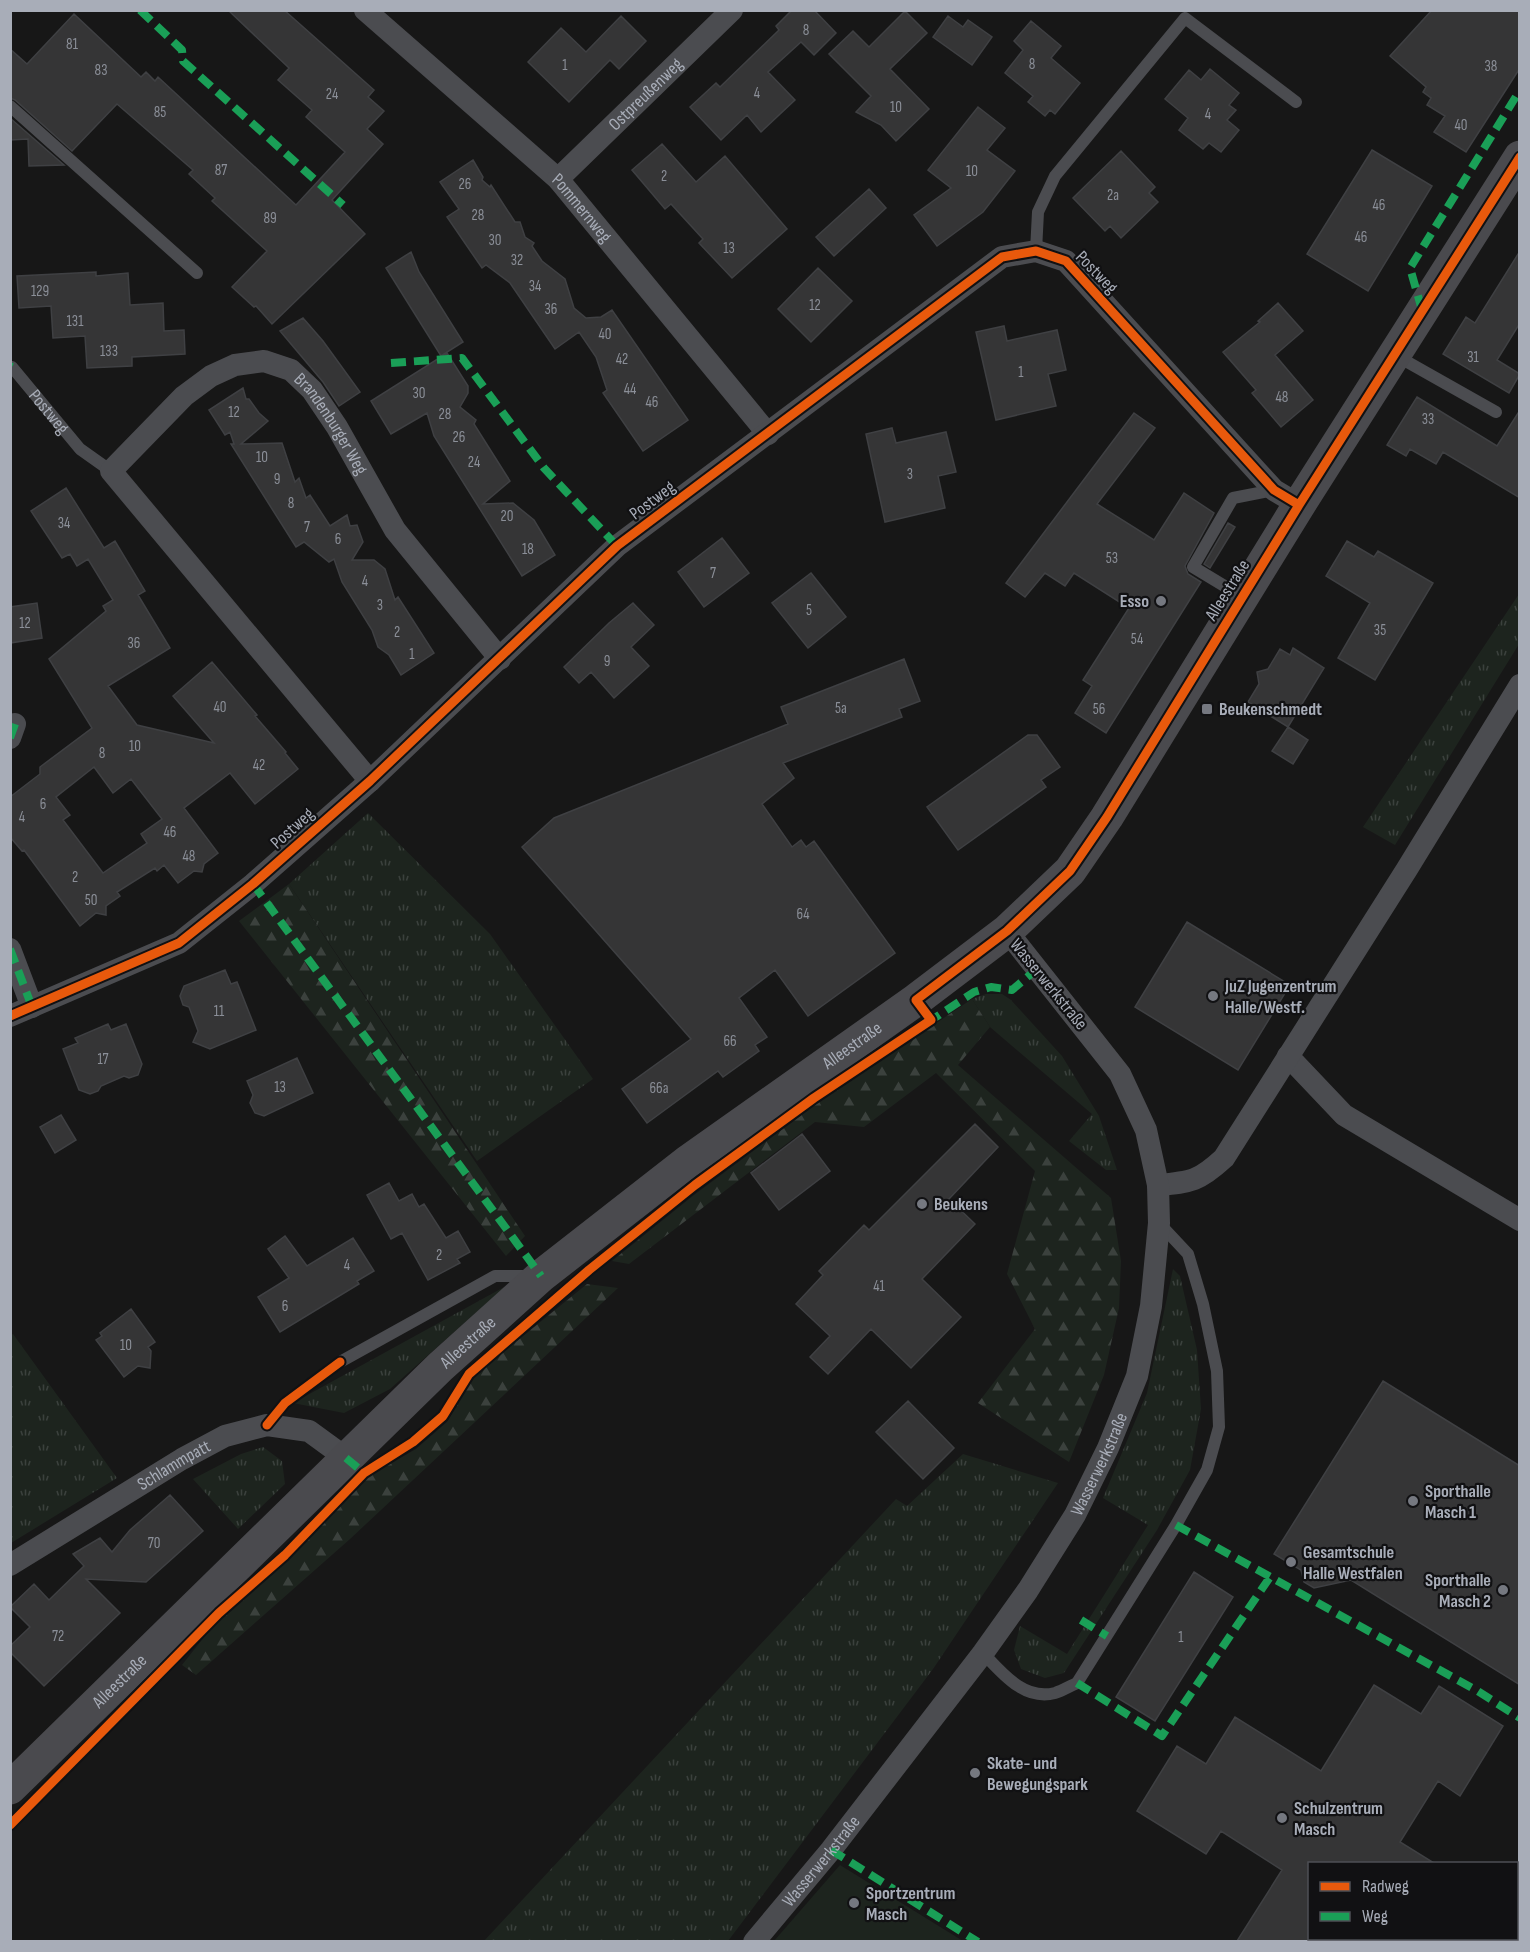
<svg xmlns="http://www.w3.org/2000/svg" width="1530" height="1952" font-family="'Sofia Sans Condensed',sans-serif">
<defs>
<pattern id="grass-tufts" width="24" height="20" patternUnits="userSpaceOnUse" patternTransform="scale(1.5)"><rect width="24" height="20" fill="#1d241e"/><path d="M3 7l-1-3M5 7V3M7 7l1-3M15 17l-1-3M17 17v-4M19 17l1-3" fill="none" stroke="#3b413d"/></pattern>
<pattern id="forest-firs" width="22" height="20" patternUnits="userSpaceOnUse" patternTransform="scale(1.5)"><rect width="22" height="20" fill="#1d241e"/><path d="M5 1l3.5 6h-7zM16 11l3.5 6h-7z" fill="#3b413d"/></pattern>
</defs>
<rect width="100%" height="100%" fill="#171717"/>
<path fill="url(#grass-tufts)" d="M1519,594V644L1395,845L1363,827Z
M368,813L490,934L593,1079L477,1161L289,884Z
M986,994H1002L1011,1000L1062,1056L1099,1116L1117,1170H1106L1069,1141L1092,1114L990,1027L972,999Z
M1173,1269L1180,1276L1197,1350L1201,1409L1190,1470L1157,1530L1064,1673L1045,1678L1021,1669L1014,1650L1020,1626L1067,1654L1148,1525L1103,1498L1147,1393Z
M506,1286L390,1389L344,1413L293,1403Z
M13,1334L117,1478L11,1543L10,1336Z
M263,1447L282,1461L285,1484L238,1529L193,1479L241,1454Z
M963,1454L1058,1483L933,1669L728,1941H484L896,1499L907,1506Z"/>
<path fill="url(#forest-firs)" d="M289,884L525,1236L506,1256L239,921Z
M972,999L990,1027L958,1065L1111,1198L1121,1261L1119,1308L1104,1375L1069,1462L978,1403L1035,1329L1007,1274L1035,1171L936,1073L864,1127L815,1122L629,1264L612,1261L694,1195L818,1103Z
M587,1284L618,1288L350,1539L196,1675L182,1665L220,1617L292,1556L367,1477L416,1449L447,1422L475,1375Z"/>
<path fill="#1d241e" d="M840,1865L963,1941H774Z"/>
<path fill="#353536" stroke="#3f4043" stroke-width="1.5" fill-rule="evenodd" d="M228,10H284L374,90L368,97L384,111L367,129L383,144L332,200L365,234L272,324L256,306L254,307L232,287L267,251L212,201L215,198L189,174L193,170L117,104L72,151L15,100L10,98V49L27,64L74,14L141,77L146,72L155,81L158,77L296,205L345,152L306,117L312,110L278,80L289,68Z
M792,10H814L836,33L814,55L801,42L768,72L795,100L761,132L747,115L721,140L690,107L716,83L720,87L779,30L776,26Z
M1432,10H1520V68L1466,152L1434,132L1445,116L1427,105L1431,98L1423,92L1426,87L1390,56Z
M905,11L927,33L890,69L929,109L896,141L881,125L856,112L871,96L829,54L853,31L869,47Z
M621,16L646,41L619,69L610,60L569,102L528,62L561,28L586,52Z
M948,16L963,27L968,20L992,37L972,65L933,37Z
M1031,21L1061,46L1051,58L1080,83L1055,114L1050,110L1045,116L1028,102L1033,96L1005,73L1023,50L1014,41Z
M1210,69L1239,93L1229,105L1236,110L1227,120L1239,130L1221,152L1209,143L1203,149L1179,130L1188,118L1165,99L1189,70L1201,80Z
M978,107L1005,128L987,150L1015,171L983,212L937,246L914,215L951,188L928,170Z
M10,118L64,165L29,166L28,139L10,140Z
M662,144L696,182L725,156L787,229L732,278L699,243L703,239L671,204L665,209L632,170Z
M1372,150L1432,186L1368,291L1307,254Z
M1121,151L1155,187L1149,193L1158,202L1121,238L1110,226L1105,231L1073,198Z
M473,160L483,177L482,180L490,187L491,185L515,222H520L525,237L534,243L532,246L542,261L565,279L574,308L586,318L601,317L612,310L688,420L643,451L603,393L607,390L596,357L579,332L555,349L510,283L486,265L482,268L447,217L459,209L440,182Z
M869,189L886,208L834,256L816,237Z
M1520,251V323L1497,360L1520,374L1509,393L1443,354L1466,317L1475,323Z
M411,252L419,272L463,342L441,356L386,268Z
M818,268L852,301L811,342L778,309Z
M96,272V276L128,273L130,305L163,303L164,331L184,330L185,354L132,357V366L87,368L85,336L53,338L51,306L19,308L17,276Z
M1278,303L1303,331L1275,355L1313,400L1281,427L1252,393L1256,390L1223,352L1260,322L1258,321Z
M303,318L323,341L360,392L339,406L323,382L280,331Z
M1004,326L1007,341L1057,330L1066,370L1048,374L1056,406L996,420L976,332Z
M447,353L468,386V393L460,407L476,420L474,424L510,481L483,504L513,503L534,520L555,555L522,576L434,436L427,413L391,434L371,401Z
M243,388L246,399H249L259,413L268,421L241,444L282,443L295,482L299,478L306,498L310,495L330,526L347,515L350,526L357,525L363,542L352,560H374L385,569L395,600L398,597L434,653L401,675L389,655L378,647L372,630L342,582L334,559L329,562L304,542L296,547L231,444H234L230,432L225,435L209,410Z
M1417,397L1497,446L1520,410V498L1443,452L1436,464L1410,449L1406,456L1387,445Z
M1134,413L1155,428L1097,504L1154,540L1184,493L1214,513L1185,566L1188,574L1201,582L1106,733L1075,713L1092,686L1083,680L1129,608L1074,573L1065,586L1045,573L1025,597L1006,583Z
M892,428L896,443L946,432L956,472L938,476L945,508L885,522L866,434Z
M66,488L104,548L115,541L145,591L138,595L170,648L108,686L137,725L214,743L173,696L212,662L257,715L255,716L286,752L285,753L298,769L255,804L230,773L184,808L218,853L204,864L202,872L194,871L178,883L164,865L157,871L155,868L117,892L120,896L106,906V915L96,913L80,926L24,850L22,851L10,837V797L40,774V767L92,728L49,659L106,611L103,606L113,600L88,559L77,566L70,554L62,558L31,511ZM94,767L113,793L131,779L162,819L141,834L147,843L103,873L63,820L70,815L56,797Z
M1228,523L1235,527L1210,568L1204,564Z
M722,538L749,573L704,607L678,572Z
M1347,541L1374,557L1378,551L1433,583L1375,680L1338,658L1370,603L1326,576Z
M811,573L846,617L808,648L772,603Z
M37,603L42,638L10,643V607Z
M633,603L654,625L631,647L649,666L614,698L591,672L579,683L564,667L609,623Z
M1293,648L1324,668L1288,727L1248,702L1259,684L1257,672L1268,669L1280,649L1290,655Z
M904,659L920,701L899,709L902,717L783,763L794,778L762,804L792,847L801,840L806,847L814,841L895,953L808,1016L775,970L739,998L767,1037L755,1045L759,1051L723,1077L718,1071L647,1123L622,1089L691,1039L522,847L554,818L788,724L781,707Z
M1288,727L1308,740L1293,764L1272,751Z
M1028,735H1037L1060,767L1041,780L1046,787L958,850L927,807Z
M1187,922L1290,985L1238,1070L1135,1007Z
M225,970L231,984L237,982L256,1030L210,1049L193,1042L198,1031L189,1007L183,1005L180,996L184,986Z
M108,1024L111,1030L126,1024L142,1064L138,1075L129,1078L124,1076L101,1086L98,1091L90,1094L79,1090L63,1049L78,1043L75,1038Z
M297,1058L313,1093L264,1116L255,1113L250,1103L253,1095L247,1081Z
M61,1115L76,1140L55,1153L40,1127Z
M975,1124L998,1147L949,1199L975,1224L922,1279L961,1317L911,1368L871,1329L828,1374L810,1357L830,1336L796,1304L823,1275L819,1271L864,1225L869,1230Z
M802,1134L830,1171L779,1210L751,1173Z
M389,1183L399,1201L412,1194L419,1207L424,1204L446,1238L458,1231L470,1252L457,1259L460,1263L428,1280L402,1233L391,1239L367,1195Z
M285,1236L307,1266L353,1238L374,1271L357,1281L359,1284L280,1332L258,1297L289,1278L268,1249Z
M131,1309L155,1342L148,1347L151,1351L150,1368L138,1366L124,1377L96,1340L102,1336L100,1333Z
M1383,1381L1520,1466V1685L1351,1580L1314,1588L1304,1582L1301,1570L1274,1554Z
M908,1401L954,1448L923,1479L876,1432Z
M170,1495L203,1531L146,1582L86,1579L120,1613L44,1686L10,1652V1646L30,1627L10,1607L34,1584L49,1600L84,1566L73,1554L100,1538L112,1552L130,1530Z
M1194,1572L1233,1597L1155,1721L1116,1697Z
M1374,1685L1421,1714L1439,1686L1503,1726L1460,1796L1438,1781L1400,1842L1434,1863H1310V1941H1237L1282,1870L1221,1831L1206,1854L1137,1811L1177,1746L1206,1764L1235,1717L1321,1771Z"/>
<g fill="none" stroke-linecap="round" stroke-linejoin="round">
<g stroke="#4b4c50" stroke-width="12">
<path d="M10,106L197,273"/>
<path d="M1036,251L1038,212L1055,176L1185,18L1296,102"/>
<path d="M1395,355L1496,412"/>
<path id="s1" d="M12,367L80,449L111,471"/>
<path d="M1241,596L1193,567L1233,498L1274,490"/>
<path d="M340,1362L495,1276H531"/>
<path d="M983,1653C1002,1673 1024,1701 1055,1693C1062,1691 1070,1686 1077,1683L1176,1525L1207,1470L1219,1427L1217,1371L1203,1304L1188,1254L1159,1223"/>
</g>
<g stroke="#4b4c50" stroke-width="22">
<path id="s2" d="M365,10L558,179L768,434"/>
<path id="s3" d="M558,179L732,10"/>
<path d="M10,738L15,724"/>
<path id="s4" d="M370,781L111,471L184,396L211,376L235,365L264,361L291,370L312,390L337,427L395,530L500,659"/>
<path d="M10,949L32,1007"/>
<path d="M10,1016L179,943L253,884L370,781L617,546L1002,257L1036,251L1066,261L1274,490L1299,505"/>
<path d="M1288,1056L1344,1115L1520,1220"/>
<path d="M1158,1185C1192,1182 1199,1181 1224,1158L1407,869L1520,685"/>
<path id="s5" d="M10,1565L182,1459L225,1436L267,1425L309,1431L346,1458"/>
<path id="s6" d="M754,1942L831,1850L983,1653L1028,1590L1075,1515L1108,1448L1137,1376L1151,1306L1159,1223L1158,1185L1146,1130L1120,1074L1007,931"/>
</g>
<path stroke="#4a4a4e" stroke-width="33" id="s7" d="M10,1788L440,1367L541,1276L687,1162L916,1000L1007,931L1070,871L1107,817L1299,505L1520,157"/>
<path stroke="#1a9f57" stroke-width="8" stroke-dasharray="15 8" stroke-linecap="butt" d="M140,10L182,50L183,61L343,205
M1422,310L1410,268L1520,90
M391,363L462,358L544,468L617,546
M10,366L12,367
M10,738L15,724
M253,884L541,1276
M10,949L32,1007
M927,1023L974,992L991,987L1012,990L1038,968
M346,1458L364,1473
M1176,1525L1476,1690L1520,1718
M1081,1620L1107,1636
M1077,1683L1162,1736L1270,1577
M831,1850L978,1942"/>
<defs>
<path id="cycleway" d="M10,1016L179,943L253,884L370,781L617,546L1002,257L1036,251L1066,261L1274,490L1299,505
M267,1425L285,1403L340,1362
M10,1825L219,1613L285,1555L364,1473L413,1442L443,1416L469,1374L589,1270L695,1185L814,1098L931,1020L916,1000L1007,931L1070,871L1107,817L1299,505L1520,157"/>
</defs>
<use href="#cycleway" stroke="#111113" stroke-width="13"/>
<use href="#cycleway" stroke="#e8590c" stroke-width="9"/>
</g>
<g fill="#757880" stroke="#111113" stroke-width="2">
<circle cx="1161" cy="601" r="6"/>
<rect x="1201" y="703" width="12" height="12" rx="3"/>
<circle cx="1213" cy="996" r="6"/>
<circle cx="922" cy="1204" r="6"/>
<circle cx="1413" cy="1501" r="6"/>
<circle cx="1291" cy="1562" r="6"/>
<circle cx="1503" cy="1590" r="6"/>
<circle cx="975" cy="1773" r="6"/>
<circle cx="1282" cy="1818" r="6"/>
<circle cx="854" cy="1903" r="6"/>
</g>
<g text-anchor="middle" stroke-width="4.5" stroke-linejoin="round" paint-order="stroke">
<g font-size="15" fill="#8b8f98">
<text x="806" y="35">8</text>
<text x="72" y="49">81</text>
<text x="1032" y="69">8</text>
<text x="565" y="70">1</text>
<text x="1491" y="71">38</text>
<text x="101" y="75">83</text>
<text x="757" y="98">4</text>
<text x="332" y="99">24</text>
<text x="896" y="112">10</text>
<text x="160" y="117">85</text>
<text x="1208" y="119">4</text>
<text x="1461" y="130">40</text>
<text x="221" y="175">87</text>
<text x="972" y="176">10</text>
<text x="664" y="181">2</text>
<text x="465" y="189">26</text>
<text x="1113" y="200">2a</text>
<text x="1379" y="210">46</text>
<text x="478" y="220">28</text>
<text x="270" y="223">89</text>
<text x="1361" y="242">46</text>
<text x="495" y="245">30</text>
<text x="729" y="253">13</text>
<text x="517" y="265">32</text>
<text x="535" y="291">34</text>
<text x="40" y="296">129</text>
<text x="815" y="310">12</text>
<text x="551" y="314">36</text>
<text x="75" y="326">131</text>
<text x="605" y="339">40</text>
<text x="109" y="356">133</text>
<text x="1473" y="362">31</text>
<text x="622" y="364">42</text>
<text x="1021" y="377">1</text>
<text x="630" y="394">44</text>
<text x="419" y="398">30</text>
<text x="1282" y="402">48</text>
<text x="652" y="407">46</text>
<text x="234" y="417">12</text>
<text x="445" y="419">28</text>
<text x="1428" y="424">33</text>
<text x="459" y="442">26</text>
<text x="262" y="462">10</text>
<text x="474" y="467">24</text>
<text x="910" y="479">3</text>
<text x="277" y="484">9</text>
<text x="291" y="508">8</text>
<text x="507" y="521">20</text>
<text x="64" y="528">34</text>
<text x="307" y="532">7</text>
<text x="338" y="544">6</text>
<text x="528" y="554">18</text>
<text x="1112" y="563">53</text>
<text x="713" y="578">7</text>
<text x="365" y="586">4</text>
<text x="380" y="610">3</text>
<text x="809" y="615">5</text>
<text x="25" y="628">12</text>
<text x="1380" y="635">35</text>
<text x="397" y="637">2</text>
<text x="1137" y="644">54</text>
<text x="134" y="648">36</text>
<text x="412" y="659">1</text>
<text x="607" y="666">9</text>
<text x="220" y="712">40</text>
<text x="841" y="713">5a</text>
<text x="1099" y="714">56</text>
<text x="135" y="751">10</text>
<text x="102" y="758">8</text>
<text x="259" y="770">42</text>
<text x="43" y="809">6</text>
<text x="22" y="822">4</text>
<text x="170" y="837">46</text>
<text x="189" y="861">48</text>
<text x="75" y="882">2</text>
<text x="91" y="905">50</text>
<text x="803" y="919">64</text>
<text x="219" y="1016">11</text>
<text x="730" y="1046">66</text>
<text x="103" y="1064">17</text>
<text x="280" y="1092">13</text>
<text x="659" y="1093">66a</text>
<text x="439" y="1260">2</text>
<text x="347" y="1270">4</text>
<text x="879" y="1291">41</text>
<text x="285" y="1311">6</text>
<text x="126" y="1350">10</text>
<text x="154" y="1548">70</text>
<text x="58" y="1641">72</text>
<text x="1181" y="1642">1</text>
</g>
<g font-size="18" fill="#a8adb8" stroke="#111113">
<text dy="6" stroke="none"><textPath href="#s3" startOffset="122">Ostpreußenweg</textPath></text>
<text dy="6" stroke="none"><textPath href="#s2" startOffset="294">Pommernweg</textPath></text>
<text transform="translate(1097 272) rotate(46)" y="6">Postweg</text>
<text dy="6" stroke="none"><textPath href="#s1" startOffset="58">Postweg</textPath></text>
<text dy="6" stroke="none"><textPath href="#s4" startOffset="694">Brandenburger Weg</textPath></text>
<text transform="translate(652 500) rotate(-37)" y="6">Postweg</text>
<text transform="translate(1227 590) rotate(-58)" y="6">Alleestraße</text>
<text transform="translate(292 828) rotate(-42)" y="6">Postweg</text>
<text transform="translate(1049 984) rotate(51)" y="6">Wasserwerkstraße</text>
<text dy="6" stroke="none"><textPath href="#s7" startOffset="1125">Alleestraße</textPath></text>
<text dy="6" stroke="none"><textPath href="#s7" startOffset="639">Alleestraße</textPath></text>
<text dy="6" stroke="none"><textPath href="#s6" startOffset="591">Wasserwerkstraße</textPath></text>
<text dy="6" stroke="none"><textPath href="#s5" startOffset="192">Schlammpatt</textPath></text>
<text dy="6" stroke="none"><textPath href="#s7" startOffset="153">Alleestraße</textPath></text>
<text dy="6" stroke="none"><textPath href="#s6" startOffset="105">Wasserwerkstraße</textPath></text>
</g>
<g font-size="18" font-weight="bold" fill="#a8adb8" stroke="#111113" text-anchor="start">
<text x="1149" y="607" text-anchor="end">Esso</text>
<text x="1219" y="715">Beukenschmedt</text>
<text x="1225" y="992">JuZ Jugenzentrum<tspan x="1225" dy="21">Halle/Westf.</tspan></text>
<text x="934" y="1210">Beukens</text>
<text x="1425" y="1497">Sporthalle<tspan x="1425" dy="21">Masch 1</tspan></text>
<text x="1303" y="1558">Gesamtschule<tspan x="1303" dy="21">Halle Westfalen</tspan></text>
<text x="1491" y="1586" text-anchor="end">Sporthalle<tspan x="1491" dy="21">Masch 2</tspan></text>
<text x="987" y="1769">Skate- und<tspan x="987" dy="21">Bewegungspark</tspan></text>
<text x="1294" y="1814">Schulzentrum<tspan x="1294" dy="21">Masch</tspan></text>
<text x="866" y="1899">Sportzentrum<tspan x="866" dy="21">Masch</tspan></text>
</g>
</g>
<rect width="1530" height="1952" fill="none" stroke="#a8adb8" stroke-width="24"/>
<rect x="1308" y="1862" width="210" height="78" fill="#111113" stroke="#4d4f55" stroke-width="1.5"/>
<rect x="1320" y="1882" width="30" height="9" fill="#e8590c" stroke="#4d4f55" stroke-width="1.5"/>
<text x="1362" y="1892" font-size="18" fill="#a8adb8">Radweg</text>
<rect x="1320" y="1912" width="30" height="9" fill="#1a9f57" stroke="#4d4f55" stroke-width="1.5"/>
<text x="1362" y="1922" font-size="18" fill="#a8adb8">Weg</text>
</svg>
